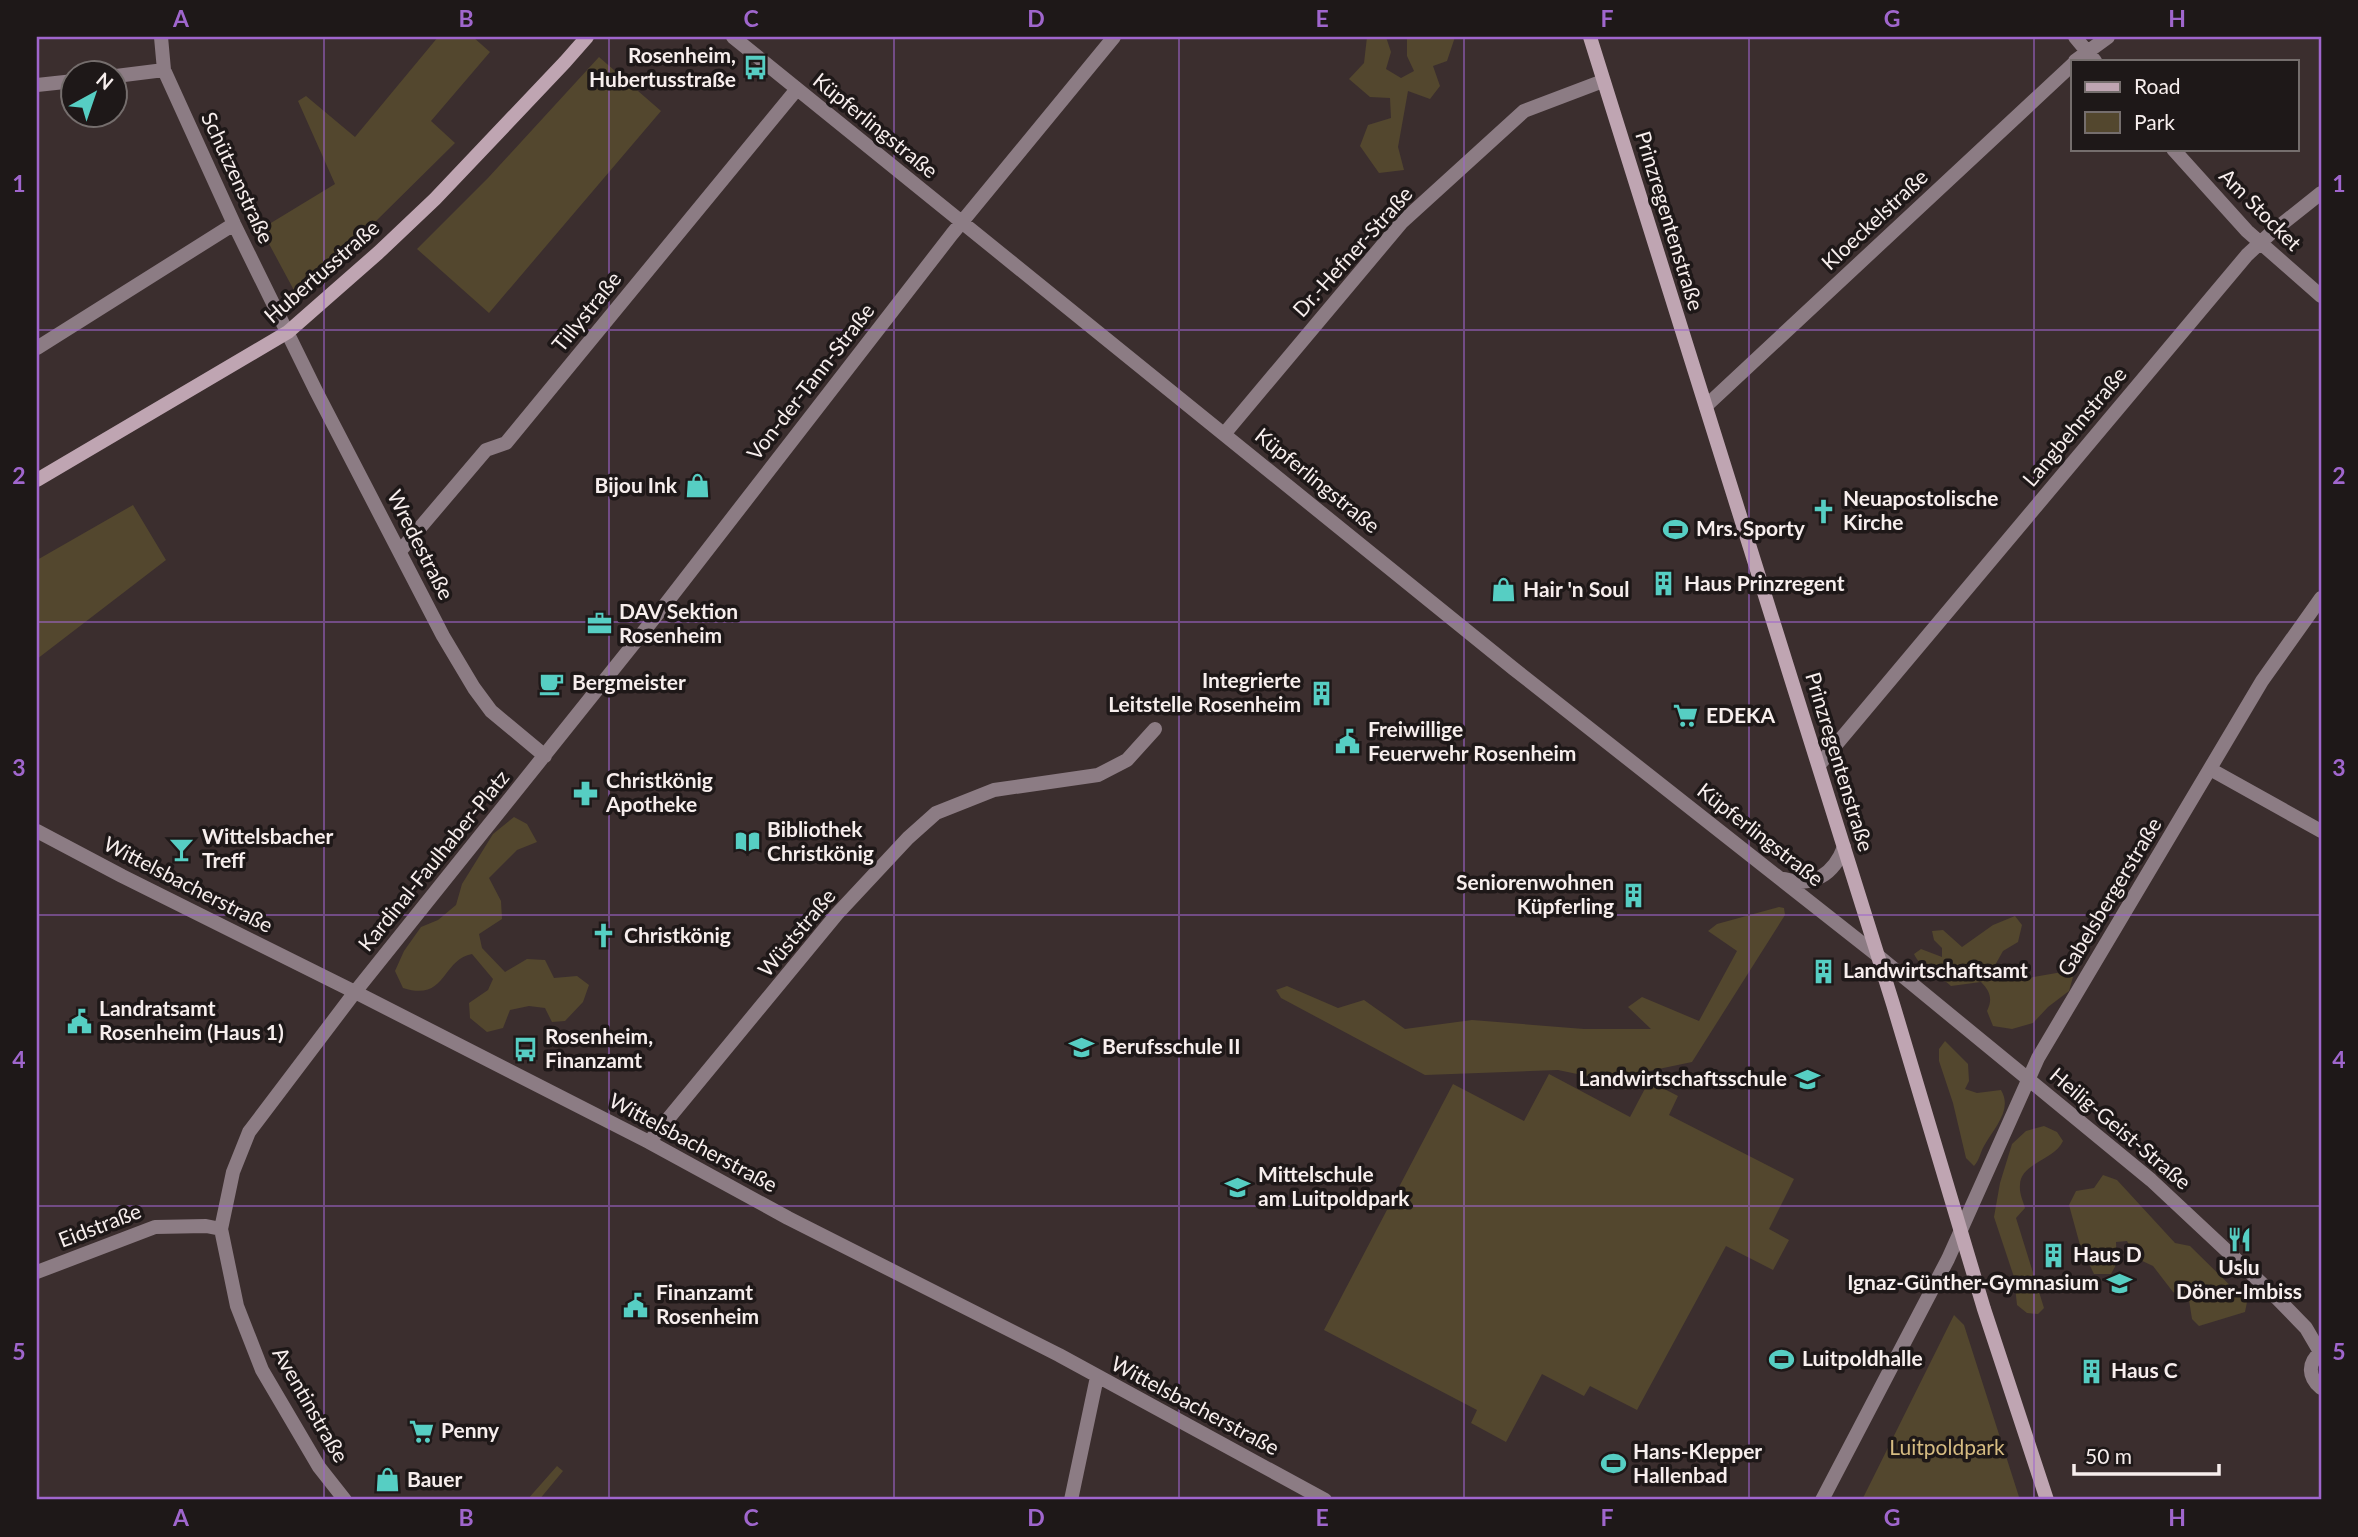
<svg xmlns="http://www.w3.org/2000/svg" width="2358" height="1537" font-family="Lato,sans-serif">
<rect width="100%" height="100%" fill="#3b2e2e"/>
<path fill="#53472e" d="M438,37H473L490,52L431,121L455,143L373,224L296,294L261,229L335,184L298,101L306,96L355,137Z
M1367,37H1386L1391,52L1386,69L1401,78L1414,71L1407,56V37H1455L1447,61L1433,66L1440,86L1430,99L1408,91L1398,147L1404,170L1379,173L1360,146L1368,125L1391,118L1390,98L1370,97L1349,79L1364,63Z
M599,57L661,111L489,313L417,249L488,178Z
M133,505L166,560L37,659V560Z
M514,817L527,824L537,842L517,850L489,878L501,901L502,919L479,934L482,948L505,972L527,959L545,960L554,978L577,976L589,985L583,1002L565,1021L552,1022L545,1008L529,1006L510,1010L503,1028L487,1032L470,1018L469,1003L488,990L493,979L472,954C441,960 447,1002 403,988L395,971L404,951L421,927L438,920L456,905L462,884L493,834Z
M1779,907L1784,908L1785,915L1692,1062L1606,1080L1558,1070L1425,1075L1281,998L1276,990L1287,986L1338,1008L1364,1000L1405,1029L1472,1020L1584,1029H1651L1628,1007L1642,997L1699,1021L1737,951L1708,931L1717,924Z
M2015,916L2022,925L2018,942L2003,951L1994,967L1999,978L2022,979L2068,971L2073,977L2069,991L2048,1007L2033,1023L2012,1029L1993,1026L1987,1011C1993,999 1990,991 1981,982L1951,986C1938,974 1921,969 1914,954L1921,949L1942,957V948L1934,940L1932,931L1943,930L1962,947L1993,925Z
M1945,1041L1968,1064L1969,1081L1965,1089L1977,1093L2001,1090C2013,1110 1994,1128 1984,1146C1980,1153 1980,1159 1974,1166L1966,1158L1953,1103L1939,1061V1049Z
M1549,1074L1630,1117L1649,1081L1678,1096L1669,1115L1794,1179L1769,1229L1789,1240L1773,1270L1726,1246L1637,1410L1590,1386L1584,1396L1542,1374L1506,1442L1471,1423L1477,1410L1324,1330L1453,1084L1524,1121Z
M2044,1126L2057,1132L2063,1141C2055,1160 2020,1163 2020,1185C2019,1193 2023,1201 2025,1208L2016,1218L2044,1308L2038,1314L2027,1313L2017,1305L2014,1277L1994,1217L2000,1183L2012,1144L2026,1131Z
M2103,1175L2117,1180L2175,1243L2190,1246L2247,1302L2245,1312L2199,1326L2192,1319L2189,1300L2173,1292L2153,1266L2136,1258L2127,1241L2116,1242L2117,1263L2111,1274H2094L2080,1245L2069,1205L2076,1191L2094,1188Z
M1954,1315L1964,1325L2020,1500H1862Z
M557,1466L563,1471L539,1500H527Z"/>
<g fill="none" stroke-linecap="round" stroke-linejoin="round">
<path stroke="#8c7c84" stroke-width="14" d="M161,37L164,70L234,224L316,391L443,636L474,688L491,711L545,756
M733,37L1514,669L1877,955L2151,1180L2273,1294L2306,1328L2320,1352
M2075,37L2095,61
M2075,61L2108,37
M116,76L164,70
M37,85L74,81
M2173,149L2247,231L2321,296
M37,348L234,224
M1706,406L2073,64
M1225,433L1402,222L1524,111L1603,81
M401,550L486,450L506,443L797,89
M1819,765L2247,255L2272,232L2321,193
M2210,769L2321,831
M37,831L122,876L355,992L649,1142L788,1218L1059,1355L1325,1500
M1784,879C1813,888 1834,874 1844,847
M649,1142L837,914L908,838L936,813L994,790L1098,775L1127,760L1155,729
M37,1272L155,1227L206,1226L221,1229
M2321,1352C2307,1363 2308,1377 2321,1388
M345,1500L319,1467L262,1370L237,1306L221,1229L233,1172L249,1132L355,992L664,606L952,234L1114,37
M1071,1500L1097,1377
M1822,1500L1948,1259L2038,1058L2262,681L2321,598"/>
<path stroke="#bfa5b2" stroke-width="14" d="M1590,37L1893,1004L1984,1309L2047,1500
M37,480L288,332L378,253L435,199L565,62L587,37"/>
</g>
<path fill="none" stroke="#a066cd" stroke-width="2" stroke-opacity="0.55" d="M324,37V1500M609,37V1500M894,37V1500M1179,37V1500M1464,37V1500M1749,37V1500M2034,37V1500M37,330H2321M37,622H2321M37,915H2321M37,1206H2321"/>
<defs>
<symbol id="bus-bare" viewBox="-9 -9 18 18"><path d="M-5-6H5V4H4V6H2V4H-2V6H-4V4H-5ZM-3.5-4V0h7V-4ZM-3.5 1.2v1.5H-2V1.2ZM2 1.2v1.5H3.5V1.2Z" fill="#56cec3" stroke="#1e1818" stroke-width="2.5" paint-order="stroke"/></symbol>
<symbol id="shop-bare" viewBox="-9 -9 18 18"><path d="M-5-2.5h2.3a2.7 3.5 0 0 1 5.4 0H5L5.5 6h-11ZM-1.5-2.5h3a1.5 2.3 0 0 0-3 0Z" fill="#56cec3" stroke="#1e1818" stroke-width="2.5" paint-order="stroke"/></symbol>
<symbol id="church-bare" viewBox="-9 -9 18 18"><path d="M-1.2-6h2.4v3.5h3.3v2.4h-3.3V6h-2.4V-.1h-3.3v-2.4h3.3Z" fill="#56cec3" stroke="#1e1818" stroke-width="2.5" paint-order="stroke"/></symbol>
<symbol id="stadium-bare" viewBox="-9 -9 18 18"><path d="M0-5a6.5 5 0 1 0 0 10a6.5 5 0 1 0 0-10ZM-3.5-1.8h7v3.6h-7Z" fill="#56cec3" stroke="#1e1818" stroke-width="2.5" paint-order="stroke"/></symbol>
<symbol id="building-bare" viewBox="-9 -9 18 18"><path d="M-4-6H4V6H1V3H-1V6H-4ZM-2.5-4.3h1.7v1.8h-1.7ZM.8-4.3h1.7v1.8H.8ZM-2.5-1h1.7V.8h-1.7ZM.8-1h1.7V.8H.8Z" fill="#56cec3" stroke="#1e1818" stroke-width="2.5" paint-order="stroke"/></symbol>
<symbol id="office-bare" viewBox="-9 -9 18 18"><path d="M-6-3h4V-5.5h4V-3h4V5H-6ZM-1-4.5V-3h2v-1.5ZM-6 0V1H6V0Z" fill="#56cec3" stroke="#1e1818" stroke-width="2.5" paint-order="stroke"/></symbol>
<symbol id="cafe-bare" viewBox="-9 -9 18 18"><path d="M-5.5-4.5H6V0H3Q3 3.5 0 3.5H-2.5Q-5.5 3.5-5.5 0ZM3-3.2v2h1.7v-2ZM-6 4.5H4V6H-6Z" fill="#56cec3" stroke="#1e1818" stroke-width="2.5" paint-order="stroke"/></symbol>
<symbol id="supermarket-bare" viewBox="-9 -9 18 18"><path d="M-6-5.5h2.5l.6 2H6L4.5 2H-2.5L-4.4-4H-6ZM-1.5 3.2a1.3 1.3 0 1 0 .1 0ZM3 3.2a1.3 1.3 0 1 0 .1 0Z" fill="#56cec3" stroke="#1e1818" stroke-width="2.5" paint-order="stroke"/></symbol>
<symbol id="civic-bare" viewBox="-9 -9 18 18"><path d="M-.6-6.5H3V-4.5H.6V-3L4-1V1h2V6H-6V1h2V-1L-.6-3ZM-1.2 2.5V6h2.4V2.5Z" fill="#56cec3" stroke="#1e1818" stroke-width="2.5" paint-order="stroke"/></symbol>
<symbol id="pharmacy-bare" viewBox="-9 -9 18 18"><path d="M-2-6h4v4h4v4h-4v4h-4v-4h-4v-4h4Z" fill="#56cec3" stroke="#1e1818" stroke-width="2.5" paint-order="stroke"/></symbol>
<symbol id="library-bare" viewBox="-9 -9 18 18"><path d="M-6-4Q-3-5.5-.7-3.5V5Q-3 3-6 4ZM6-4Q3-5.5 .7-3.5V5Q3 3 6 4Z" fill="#56cec3" stroke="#1e1818" stroke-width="2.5" paint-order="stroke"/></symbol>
<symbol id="bar-bare" viewBox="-9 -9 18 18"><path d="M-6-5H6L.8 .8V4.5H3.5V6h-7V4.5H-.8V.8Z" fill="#56cec3" stroke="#1e1818" stroke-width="2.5" paint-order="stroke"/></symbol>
<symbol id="school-bare" viewBox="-9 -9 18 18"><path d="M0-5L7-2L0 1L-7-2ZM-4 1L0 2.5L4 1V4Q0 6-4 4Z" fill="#56cec3" stroke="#1e1818" stroke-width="2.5" paint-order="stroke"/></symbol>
<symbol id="restaurant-bare" viewBox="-9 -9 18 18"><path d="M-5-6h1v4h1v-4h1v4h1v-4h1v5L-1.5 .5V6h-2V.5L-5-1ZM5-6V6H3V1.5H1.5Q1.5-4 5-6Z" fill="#56cec3" stroke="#1e1818" stroke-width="2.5" paint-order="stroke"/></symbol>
</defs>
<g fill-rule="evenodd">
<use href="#bus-bare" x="738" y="50" width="35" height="35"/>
<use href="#shop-bare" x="680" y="468" width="35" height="35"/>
<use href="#church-bare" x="1806" y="494" width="35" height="35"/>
<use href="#stadium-bare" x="1658" y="512" width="35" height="35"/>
<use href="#building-bare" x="1646" y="566" width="35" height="35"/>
<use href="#shop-bare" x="1486" y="572" width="35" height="35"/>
<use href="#office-bare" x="582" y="606" width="35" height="35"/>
<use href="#cafe-bare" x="534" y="666" width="35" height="35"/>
<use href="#building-bare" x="1304" y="676" width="35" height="35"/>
<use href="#supermarket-bare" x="1668" y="698" width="35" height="35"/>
<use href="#civic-bare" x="1330" y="724" width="35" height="35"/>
<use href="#pharmacy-bare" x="568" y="776" width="35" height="35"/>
<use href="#library-bare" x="730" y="824" width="35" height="35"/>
<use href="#bar-bare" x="164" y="832" width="35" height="35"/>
<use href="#building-bare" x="1616" y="878" width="35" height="35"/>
<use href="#church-bare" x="586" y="918" width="35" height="35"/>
<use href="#building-bare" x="1806" y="954" width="35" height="35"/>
<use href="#civic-bare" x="62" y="1004" width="35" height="35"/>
<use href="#school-bare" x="1064" y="1030" width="35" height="35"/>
<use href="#bus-bare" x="508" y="1032" width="35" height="35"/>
<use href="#school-bare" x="1790" y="1062" width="35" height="35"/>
<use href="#school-bare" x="1220" y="1170" width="35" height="35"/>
<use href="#restaurant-bare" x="2222" y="1222" width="35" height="35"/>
<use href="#building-bare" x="2036" y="1238" width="35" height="35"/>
<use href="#school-bare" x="2102" y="1266" width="35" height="35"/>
<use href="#civic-bare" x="618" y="1288" width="35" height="35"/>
<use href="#stadium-bare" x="1764" y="1342" width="35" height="35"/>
<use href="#building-bare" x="2074" y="1354" width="35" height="35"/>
<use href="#supermarket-bare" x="404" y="1414" width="35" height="35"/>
<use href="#stadium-bare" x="1596" y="1446" width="35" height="35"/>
<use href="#shop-bare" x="370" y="1462" width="35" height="35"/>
</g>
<g text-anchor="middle" stroke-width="7" stroke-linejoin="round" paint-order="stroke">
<g font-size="21" font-weight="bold" fill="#f7eeed" stroke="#1e1818" text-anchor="start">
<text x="736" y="63" text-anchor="end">Rosenheim,<tspan x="736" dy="24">Hubertusstraße</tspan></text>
<text x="677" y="493" text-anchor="end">Bijou Ink</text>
<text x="1843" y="506">Neuapostolische<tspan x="1843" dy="24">Kirche</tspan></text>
<text x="1696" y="536">Mrs. Sporty</text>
<text x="1684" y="591">Haus Prinzregent</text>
<text x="1523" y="597">Hair 'n Soul</text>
<text x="619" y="619">DAV Sektion<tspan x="619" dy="24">Rosenheim</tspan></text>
<text x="1301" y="688" text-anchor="end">Integrierte<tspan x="1301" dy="24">Leitstelle Rosenheim</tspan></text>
<text x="572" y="690">Bergmeister</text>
<text x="1706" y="723">EDEKA</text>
<text x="1368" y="737">Freiwillige<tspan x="1368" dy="24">Feuerwehr Rosenheim</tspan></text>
<text x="606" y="788">Christkönig<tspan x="606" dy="24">Apotheke</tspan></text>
<text x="767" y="837">Bibliothek<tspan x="767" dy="24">Christkönig</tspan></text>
<text x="202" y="844">Wittelsbacher<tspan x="202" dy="24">Treff</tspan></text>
<text x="1614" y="890" text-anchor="end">Seniorenwohnen<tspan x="1614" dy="24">Küpferling</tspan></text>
<text x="624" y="943">Christkönig</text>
<text x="1843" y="978">Landwirtschaftsamt</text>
<text x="99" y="1016">Landratsamt<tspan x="99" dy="24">Rosenheim (Haus 1)</tspan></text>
<text x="545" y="1044">Rosenheim,<tspan x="545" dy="24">Finanzamt</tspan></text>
<text x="1102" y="1054">Berufsschule II</text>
<text x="1787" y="1086" text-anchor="end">Landwirtschaftsschule</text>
<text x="1258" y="1182">Mittelschule<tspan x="1258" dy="24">am Luitpoldpark</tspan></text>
<text x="2073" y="1262">Haus D</text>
<text x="2239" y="1275" text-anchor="middle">Uslu<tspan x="2239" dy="24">Döner-Imbiss</tspan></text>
<text x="2099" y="1290" text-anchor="end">Ignaz-Günther-Gymnasium</text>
<text x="656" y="1300">Finanzamt<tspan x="656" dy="24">Rosenheim</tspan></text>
<text x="1802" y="1366">Luitpoldhalle</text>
<text x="2111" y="1378">Haus C</text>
<text x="441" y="1438">Penny</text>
<text x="1633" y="1459">Hans-Klepper<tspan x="1633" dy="24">Hallenbad</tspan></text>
<text x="407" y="1487">Bauer</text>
</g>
<g font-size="21" fill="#f7eeed" stroke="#1e1818">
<text transform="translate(875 126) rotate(39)" y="7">Küpferlingstraße</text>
<text transform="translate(237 178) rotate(65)" y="7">Schützenstraße</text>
<text transform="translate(2260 210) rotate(45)" y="7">Am Stocket</text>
<text transform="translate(1875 220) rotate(-43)" y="7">Kloeckelstraße</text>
<text transform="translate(1669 221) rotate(73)" y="7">Prinzregentenstraße</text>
<text transform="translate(1353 252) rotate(-48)" y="7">Dr.-Hefner-Straße</text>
<text transform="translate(322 272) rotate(-41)" y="7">Hubertusstraße</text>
<text transform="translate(587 312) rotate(-51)" y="7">Tillystraße</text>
<text transform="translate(811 382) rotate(-52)" y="7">Von-der-Tann-Straße</text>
<text transform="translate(2075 427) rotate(-50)" y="7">Langbehnstraße</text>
<text transform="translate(1317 481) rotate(39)" y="7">Küpferlingstraße</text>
<text transform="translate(420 545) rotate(63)" y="7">Wredestraße</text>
<text transform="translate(1839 762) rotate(73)" y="7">Prinzregentenstraße</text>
<text transform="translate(1760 835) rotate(38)" y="7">Küpferlingstraße</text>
<text transform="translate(434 861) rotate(-51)" y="7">Kardinal-Faulhaber-Platz</text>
<text transform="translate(188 885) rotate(27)" y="7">Wittelsbacherstraße</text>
<text transform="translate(2110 897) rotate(-59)" y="7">Gabelsbergerstraße</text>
<text transform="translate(797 933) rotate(-50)" y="7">Wüststraße</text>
<text transform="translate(2120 1129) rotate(40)" y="7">Heilig-Geist-Straße</text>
<text transform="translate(693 1143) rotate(28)" y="7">Wittelsbacherstraße</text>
<text transform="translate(100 1226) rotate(-21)" y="7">Eidstraße</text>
<text transform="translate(310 1405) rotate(60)" y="7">Aventinstraße</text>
<text transform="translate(1195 1406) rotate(28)" y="7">Wittelsbacherstraße</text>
</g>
<g font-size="21" fill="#d6bc82" stroke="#1e1818">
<text x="1947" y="1455">Luitpoldpark</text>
</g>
</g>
<rect width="2358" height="1537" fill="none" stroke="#1e1818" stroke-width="77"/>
<rect x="2071" y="60" width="228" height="91" fill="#1e1818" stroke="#756e6d" stroke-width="2"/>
<rect x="2085" y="82" width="35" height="10" fill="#bfa5b2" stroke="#756e6d" stroke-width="2"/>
<text x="2134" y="94" font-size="21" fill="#f7eeed">Road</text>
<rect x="2085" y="112" width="35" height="21" fill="#53472e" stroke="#756e6d" stroke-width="2"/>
<text x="2134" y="130" font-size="21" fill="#f7eeed">Park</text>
<g transform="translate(94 94) rotate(40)"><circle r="33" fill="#1e1818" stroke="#756e6d" stroke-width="2"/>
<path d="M0-5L12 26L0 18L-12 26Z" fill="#56cec3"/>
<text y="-10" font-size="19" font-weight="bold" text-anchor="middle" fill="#f7eeed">N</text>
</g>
<path d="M2074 1464v10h145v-10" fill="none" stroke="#f7eeed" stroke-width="3.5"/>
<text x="2085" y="1464" font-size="21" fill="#f7eeed" stroke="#1e1818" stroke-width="5" paint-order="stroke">50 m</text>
<rect x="38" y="38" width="2282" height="1460" fill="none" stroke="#a066cd" stroke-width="2.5"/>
<g font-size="23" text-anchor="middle" font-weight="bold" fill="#a066cd">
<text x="181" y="27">A</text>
<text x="466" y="27">B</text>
<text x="751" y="27">C</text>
<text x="1036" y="27">D</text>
<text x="1322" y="27">E</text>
<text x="1607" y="27">F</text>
<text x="1892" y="27">G</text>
<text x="2177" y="27">H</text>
<text x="19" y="192">1</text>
<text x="2339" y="192">1</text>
<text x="19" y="484">2</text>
<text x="2339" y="484">2</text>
<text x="19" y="776">3</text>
<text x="2339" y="776">3</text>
<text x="19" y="1068">4</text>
<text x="2339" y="1068">4</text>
<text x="19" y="1360">5</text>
<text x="2339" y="1360">5</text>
<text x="181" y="1526">A</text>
<text x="466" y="1526">B</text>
<text x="751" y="1526">C</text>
<text x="1036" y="1526">D</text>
<text x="1322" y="1526">E</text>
<text x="1607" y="1526">F</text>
<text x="1892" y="1526">G</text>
<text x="2177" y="1526">H</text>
</g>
</svg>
